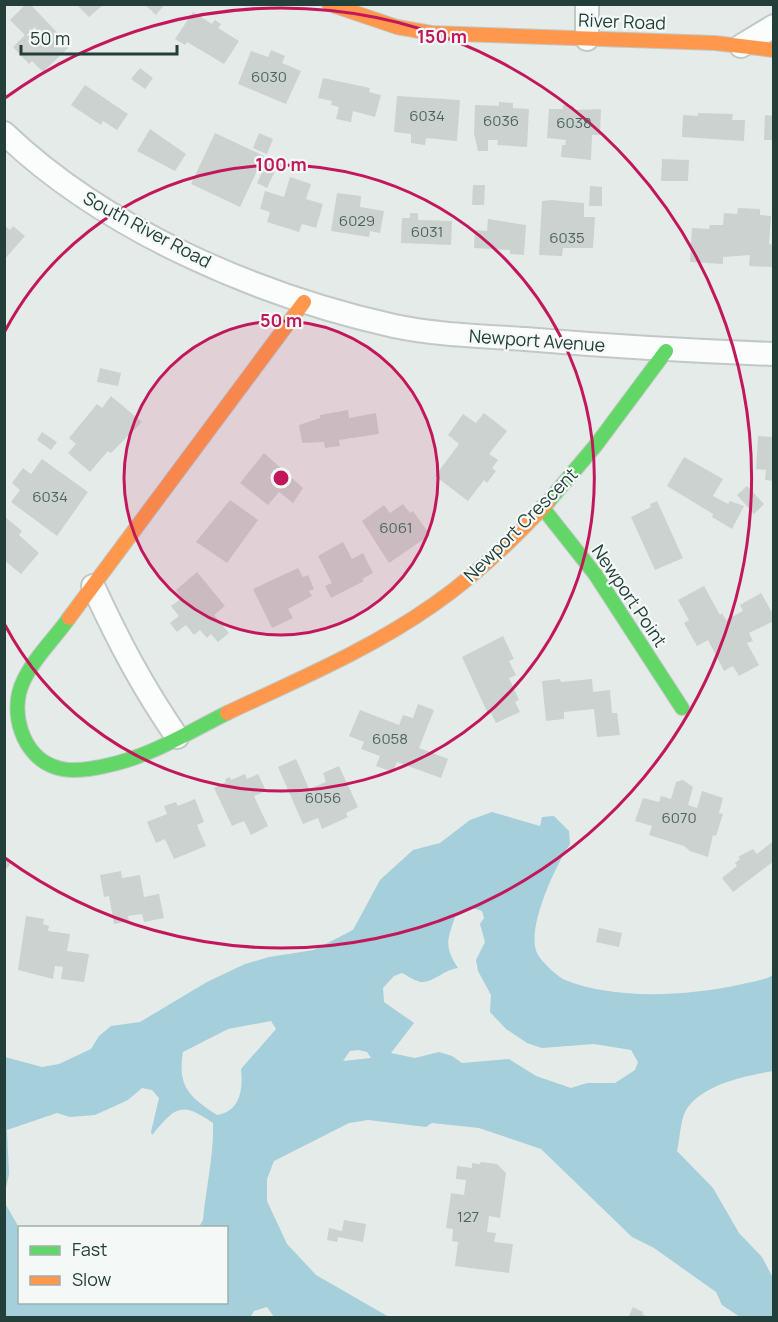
<svg xmlns="http://www.w3.org/2000/svg" width="778" height="1322" font-family="Manrope,sans-serif">
<rect width="100%" height="100%" fill="#e5ebe8"/>
<path fill="#a5cfda" fill-rule="evenodd" d="M492,812L540,826L542,817L554,816L569,831L570,844C556,865 524,931 538,955C543,963 558,977 565,980C614,1000 687,996 738,985C750,982 763,981 773,975V1071C745,1076 702,1084 686,1110C680,1121 680,1139 677,1151L713,1188L739,1233L762,1257L773,1278V1317H740L722,1305L716,1292L654,1248L632,1237L541,1149L479,1128L432,1123L426,1127L368,1120L349,1123L274,1161L267,1179V1201L287,1244L316,1275L389,1317H274L267,1307L254,1311L250,1318L5,1317V1057L42,1067L59,1064L91,1049L99,1036L111,1026L140,1022L207,982L245,964L269,957L314,950L353,930L380,880L413,850L440,843L470,820ZM473,908L482,911L484,918L480,924L485,942L476,960L478,971L491,995L490,1012L506,1029L527,1043L542,1048L594,1044L631,1050L638,1062L635,1070L615,1083H587L571,1088L536,1076L509,1059L462,1063L452,1056L439,1052L415,1058L391,1053L414,1023L384,1002L383,988L394,976L402,973C408,976 415,981 421,982C433,983 445,969 458,968C444,946 447,941 455,917ZM271,1021L276,1029L241,1069C243,1089 241,1111 217,1115C190,1097 177,1087 183,1052L228,1029ZM358,1050L367,1052L371,1058L343,1061L350,1051ZM142,1088L152,1090L159,1098L151,1132L152,1135C175,1108 180,1100 213,1123C214,1155 206,1188 203,1220L199,1227L226,1228V1302H20L19,1236L17,1224L6,1205L5,1193L9,1174L7,1130L57,1113L70,1117L95,1115L128,1100Z"/>
<path fill="#ccd2d0" d="M26,4H30L70,46L43,72L32,61L29,64L13,47L25,35L10,20Z
M144,4H165L156,15Z
M77,5H103L89,17Z
M193,12L212,24L215,20L221,24L218,28L239,41L224,64L187,42L185,45L175,39Z
M271,50L285,56L282,63L301,71L286,104L238,84L251,51L268,57Z
M140,68L153,78L145,89L131,79Z
M323,78L370,88L369,92L381,95L375,117L353,111L351,122L336,119L339,107L331,105L332,101L318,98Z
M85,85L128,114L117,130L103,121L101,125L71,105Z
M397,96L460,100L457,141L426,138L425,145L411,143V134L394,132Z
M499,102L513,103V108L529,109L527,147L497,145L498,140H488V151H478L474,133L475,105L499,106Z
M563,105L574,106V110L601,109L600,135H592L591,160L561,157L562,145H565L566,140L547,138L549,109H563Z
M698,113L733,114L732,120H745L744,141L682,137L683,115L698,116Z
M765,115L774,116V140H764Z
M150,129L186,154L175,171L137,151Z
M215,133L264,156L240,207L191,184Z
M259,133L273,139L267,154L253,148Z
M662,159L689,160L688,181H661Z
M267,162L277,167L267,188L257,183Z
M290,177L311,184L306,199L323,204L316,228L302,224L299,232L267,222L270,212L260,209L265,191L284,197Z
M473,185H485L484,205H472Z
M590,186L602,187V206H589Z
M337,193L361,196L360,207L384,211L380,233L370,231L369,237L331,231Z
M552,200L584,203V217H595L593,248H563L562,256L539,255L542,201Z
M738,208L760,209V215L771,216L769,244L774,245L773,267L749,266L750,255L723,257V264L690,262L692,228L709,229L710,225H723L724,213L737,214Z
M410,213H418V220L452,221L451,245L401,243L402,218H410Z
M488,219L526,225L524,255L510,254V250L474,248L475,230L487,231Z
M4,225L10,230L13,226L25,236L4,260Z
M100,368L121,373L118,386L97,382Z
M111,396L142,422L111,453L108,451L90,472L68,453L76,444L69,438L97,404L102,408Z
M348,410L349,418L376,413L379,434L339,440L340,446L325,448L324,442L302,443L299,425L320,418V415Z
M484,413L507,431L489,454L498,460L492,468L496,471L487,483L484,480L468,501L435,476L459,444L448,435L463,414L476,423Z
M42,432L57,442L51,450L37,440Z
M758,436L774,437V481L765,480L766,470L756,469Z
M264,453L303,488L293,503L279,492L268,505L240,483Z
M684,457L723,479L713,496L728,504L730,501L744,506L732,529L712,517L713,514L667,486Z
M42,459L88,492L57,536L11,502L20,490L12,483L23,468L31,474Z
M747,486L764,504L754,514L737,495Z
M230,500L258,520L227,563L196,542Z
M657,501L683,558L655,570L631,517L651,507L650,504Z
M403,504L410,513L413,511L430,535L389,563L362,521L384,505L390,513Z
M4,516L22,531L19,535L39,553L21,574L4,560Z
M343,542L352,559L363,553L373,573L362,579L364,581L331,598L325,586L332,583L318,556Z
M298,568L303,577L308,575L314,589L309,591L312,596L288,609L293,618L272,628L253,589Z
M197,572L225,606L214,615L229,633L218,642L211,634L207,638L200,630L194,635L186,625L177,632L170,623L179,616L171,606L182,598L176,590Z
M704,586L720,615L722,613L726,620L743,611L740,605L761,593L774,616V621L749,633L753,641L747,643L759,665L739,676L733,666L724,671L708,640L697,646L684,623L689,620L678,600Z
M503,636L514,659L509,661L516,675L509,678L519,700L515,702L520,712L496,723L491,713L488,714L462,657Z
M560,679L561,682L592,679L593,692L610,690L612,713H617L620,735L597,737L594,709L564,712V719L546,721L542,681Z
M418,704L434,710L419,748L448,759L441,778L397,762L393,772L376,766L380,756L361,749L364,742L349,736L360,710L399,725L403,715L413,718Z
M296,759L309,789L326,782L323,773L339,766L358,807L346,813L348,817L322,829L318,818L303,824L278,767Z
M245,774L247,779L258,774L266,791L254,796L268,826L251,835L244,821L232,826L214,788L226,782L225,779L230,777L231,780Z
M683,780L693,787L688,805L697,808L702,791L723,798L719,813L723,814L716,836L713,835L708,857L690,851L684,846L649,835L652,826L635,821L643,798L659,802L661,796L671,799L676,782Z
M195,799L204,822L197,825L206,846L174,859L165,839L156,843L147,822L167,814L164,806L176,802L178,806Z
M772,842L774,861L733,892L722,878L737,866L735,863L740,859L738,857L753,849L757,854Z
M4,857L12,862L4,872Z
M121,871L122,878L140,875L144,897L159,894L164,918L144,922L142,914L128,916L129,921L114,924L109,896L104,897L100,875Z
M26,916L44,919L43,924L49,926L48,931L70,934L67,951L89,954L84,982L61,979L63,967L55,966L53,979L18,970Z
M599,928L622,933L619,947L596,942Z
M481,1162L497,1164L506,1173L500,1218L489,1216L487,1232L496,1233L494,1242L513,1244L509,1273L455,1266L458,1242L452,1241L453,1229L446,1228L451,1193L464,1195L466,1180L456,1179L457,1166L472,1168V1163L480,1164Z
M344,1220L366,1224L363,1242L338,1237L337,1242L327,1240L329,1228L342,1231Z
M633,1307L643,1312L642,1314L650,1318H628Z"/>
<g fill="none" stroke-linecap="round" stroke-linejoin="round">
<defs>
<path id="street" d="M587,39V4
M741,46L774,26
M4,133C105,230 259,296 394,326C437,335 481,336 525,339C608,346 690,351 774,354
M93,586C119,642 142,686 177,737"/>
<path id="fast" d="M548,502L596,445L666,351
M542,507L595,574L682,708
M69,618C55,638 33,659 23,682C9,711 22,756 55,767C71,773 93,769 109,765C151,756 189,732 227,713"/>
<path id="slow" d="M329,4L397,27L431,33L715,43L774,50
M69,618L304,302
M227,713C297,680 369,650 433,605C475,576 513,540 548,502"/>
</defs>
<use href="#street" stroke="#c2c8c5" stroke-width="26"/>
<use href="#fast" stroke="#c1c8c6" stroke-width="16"/>
<use href="#slow" stroke="#c1c8c6" stroke-width="16"/>
<use href="#street" stroke="#fbfcfc" stroke-width="22"/>
<use href="#fast" stroke="#63d668" stroke-width="14"/>
<use href="#slow" stroke="#ff974d" stroke-width="14"/>
</g>
<circle cx="281" cy="478" r="157" fill="#c2185b" fill-opacity=".12"/>
<g fill="none" stroke="#c2185b" stroke-width="3">
<circle cx="281" cy="478" r="157"/>
<path d="M5 331A313 313 0 1 1 5 625"/>
<path d="M5 98A470 470 0 1 1 5 858"/>
</g>
<g text-anchor="middle" stroke-width="4.5" stroke-linejoin="round" paint-order="stroke">
<g font-size="15" fill="#4d6460">
<text x="269" y="82">6030</text>
<text x="427" y="121">6034</text>
<text x="501" y="126">6036</text>
<text x="574" y="128">6038</text>
<text x="357" y="226">6029</text>
<text x="427" y="237">6031</text>
<text x="567" y="243">6035</text>
<text x="50" y="502">6034</text>
<text x="396" y="533">6061</text>
<text x="390" y="744">6058</text>
<text x="323" y="803">6056</text>
<text x="679" y="823">6070</text>
<text x="468" y="1222">127</text>
</g>
<g font-size="18" fill="#223f39" stroke="#f4f9f7">
<text transform="translate(622 22) rotate(2)" y="6">River Road</text>
<text transform="translate(147 230) rotate(28)" y="6">South River Road</text>
<text transform="translate(537 341) rotate(4)" y="6">Newport Avenue</text>
<text transform="translate(521 525) rotate(-45)" y="6">Newport Crescent</text>
<text transform="translate(629 596) rotate(56)" y="6">Newport Point</text>
</g>
</g>
<circle cx="281" cy="478" r="9" fill="#c2185b" stroke="#f4f9f7" stroke-width="3"/>
<g font-size="18" text-anchor="middle" font-weight="bold" fill="#c2185b" stroke="#f4f9f7" stroke-width="4.5" stroke-linejoin="round" paint-order="stroke">
<text x="442" y="43">150 m</text>
<text x="281" y="171">100 m</text>
<text x="281" y="327">50 m</text>
</g>
<rect width="778" height="1322" fill="none" stroke="#223f39" stroke-width="12"/>
<rect x="18" y="1226" width="210" height="78" fill="#f4f9f7" stroke="#a0afab" stroke-width="1.5"/>
<rect x="30" y="1246" width="30" height="9" fill="#63d668" stroke="#a0afab" stroke-width="1.5"/>
<text x="72" y="1256" font-size="18" fill="#223f39">Fast</text>
<rect x="30" y="1276" width="30" height="9" fill="#ff974d" stroke="#a0afab" stroke-width="1.5"/>
<text x="72" y="1286" font-size="18" fill="#223f39">Slow</text>
<path d="M21 45v9h156v-9" fill="none" stroke="#223f39" stroke-width="3"/>
<text x="30" y="45" font-size="18" fill="#223f39" stroke="#f4f9f7" stroke-width="4.5" paint-order="stroke">50 m</text>
</svg>
